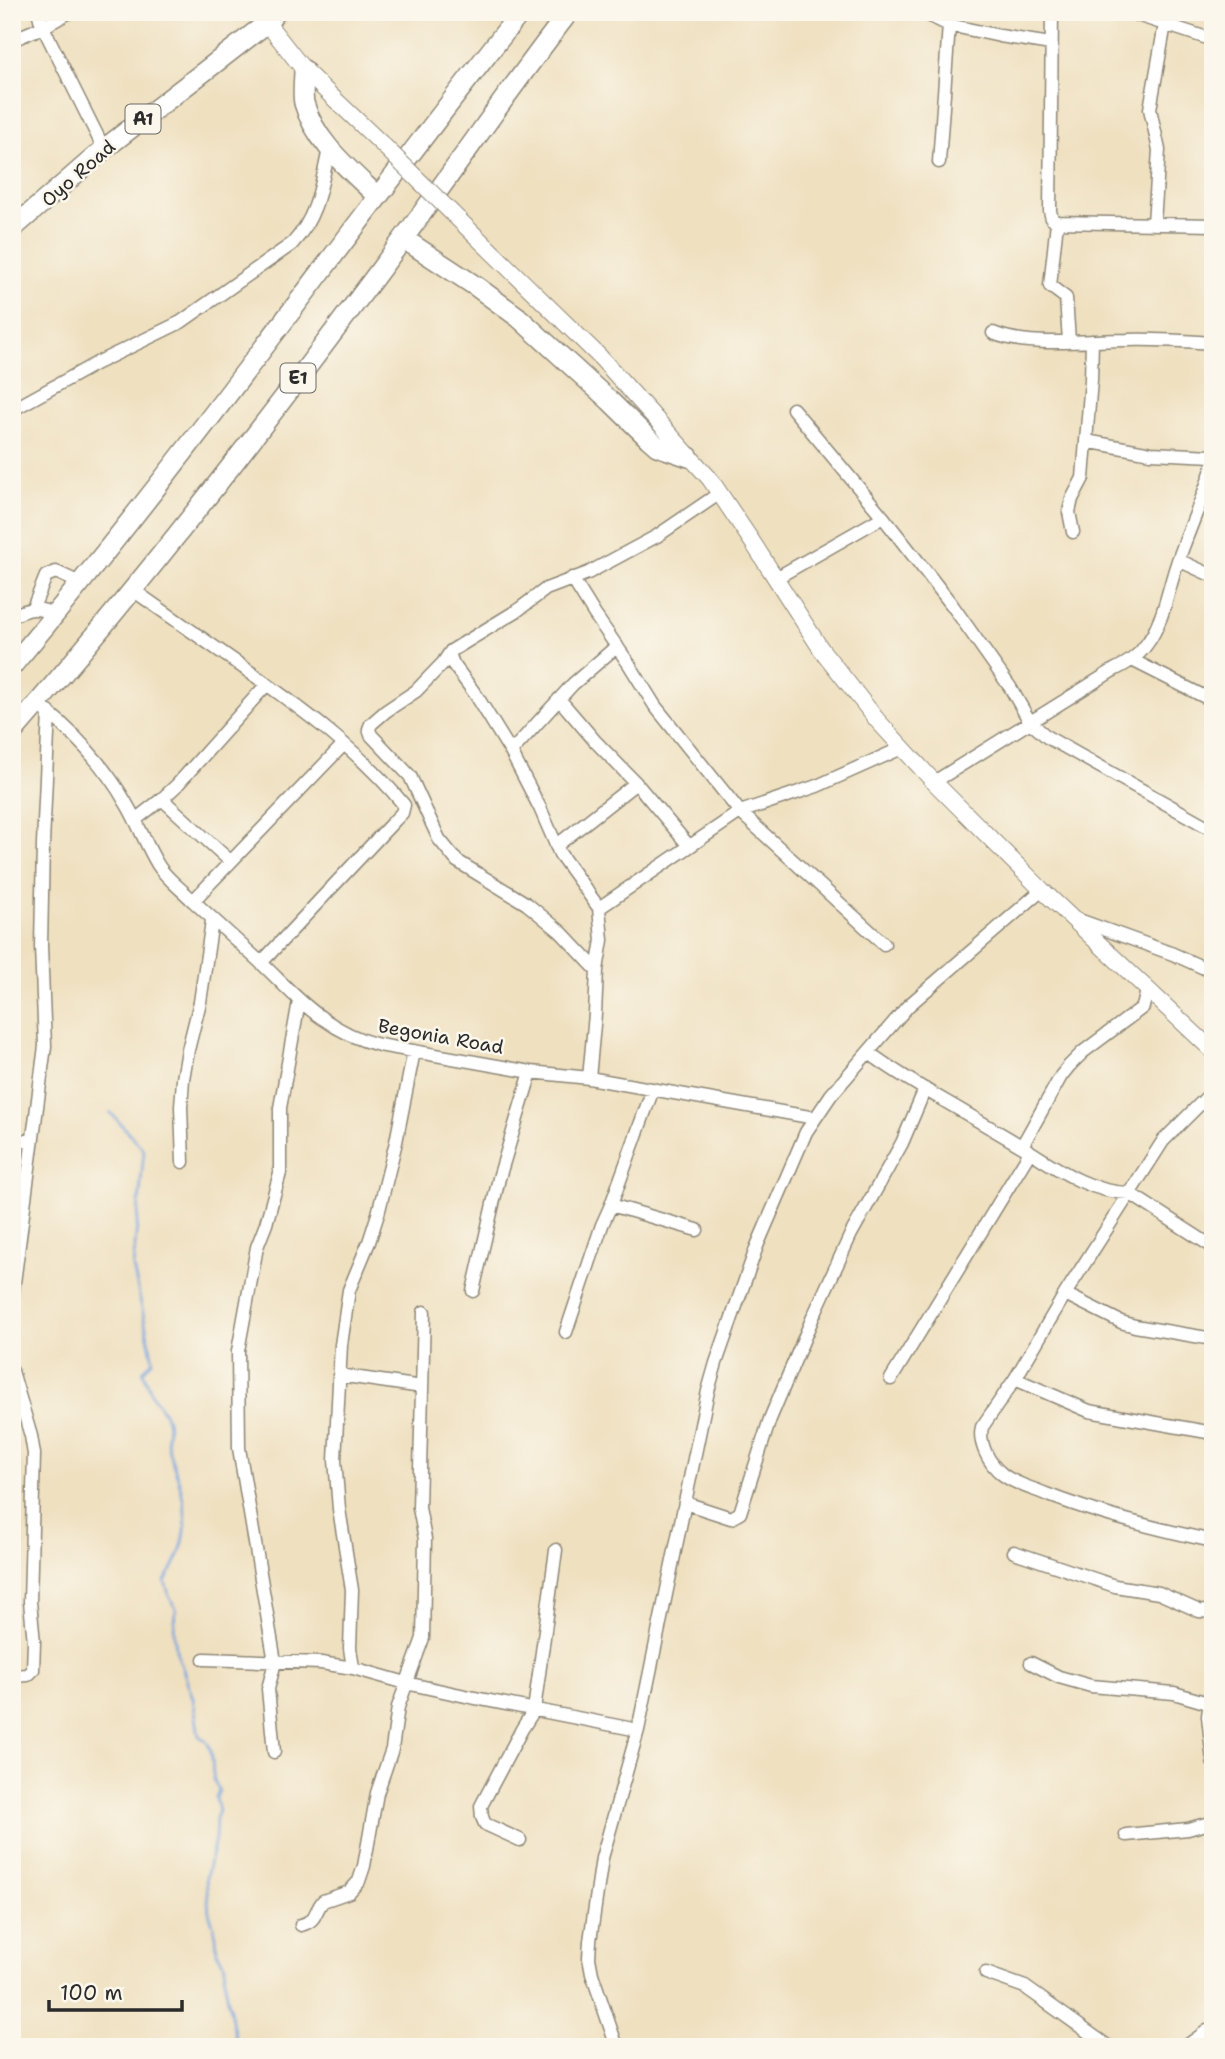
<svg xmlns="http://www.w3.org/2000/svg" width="1225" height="2059" font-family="'Shantell Sans',sans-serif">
<rect width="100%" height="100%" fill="#fbf7ec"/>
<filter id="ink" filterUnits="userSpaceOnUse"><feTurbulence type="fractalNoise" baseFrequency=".0143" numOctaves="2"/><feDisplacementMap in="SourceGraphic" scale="14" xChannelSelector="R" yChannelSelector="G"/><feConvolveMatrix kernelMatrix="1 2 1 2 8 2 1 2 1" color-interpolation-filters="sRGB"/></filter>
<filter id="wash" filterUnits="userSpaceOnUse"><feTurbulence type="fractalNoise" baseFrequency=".00686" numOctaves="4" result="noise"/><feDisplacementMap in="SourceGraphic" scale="28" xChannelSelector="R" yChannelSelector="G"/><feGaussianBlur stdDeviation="1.57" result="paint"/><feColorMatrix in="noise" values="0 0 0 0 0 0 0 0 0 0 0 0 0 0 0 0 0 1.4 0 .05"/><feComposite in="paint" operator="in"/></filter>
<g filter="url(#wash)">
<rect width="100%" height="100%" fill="#efe0c0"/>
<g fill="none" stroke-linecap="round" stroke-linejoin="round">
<path stroke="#73a1dc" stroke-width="2.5" d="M110,1112L144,1150L133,1267L153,1360L143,1371C146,1379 149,1388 153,1396C157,1404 165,1411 167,1420C169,1426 166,1435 167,1441C168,1453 174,1466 178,1478C190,1518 189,1546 165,1581L170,1598L176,1609L174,1630L176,1650L193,1698L199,1736C215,1744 211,1759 213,1774C213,1780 216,1785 219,1791L216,1798L219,1811L216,1818L215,1839L206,1878L209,1912L216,1935L217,1952L225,1965L224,1978L237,2047"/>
</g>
</g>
<g filter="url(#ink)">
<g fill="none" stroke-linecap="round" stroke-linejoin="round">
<defs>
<path id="minor" d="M38,12L43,27L104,149
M922,12L949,25L1000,36L1051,44
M1052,12L1050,211L1052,219L1057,222L1213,225
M1128,12L1213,40
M43,27L70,12
M12,40L43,27L40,19
M939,162L949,25
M1057,222L1050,286L1066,298L1069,341
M1154,223L1159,150L1150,109L1165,24
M993,333C1028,348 1089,340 1127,340C1155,339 1184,341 1213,343
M793,409L883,517L952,605L1010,687L1030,722L1047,737L1213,830
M12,410L97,363L181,322L292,244C318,216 321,185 329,149
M1086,441L1151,453L1213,456
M1073,532L1069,512L1072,499L1083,478L1091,380L1092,341
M1178,560L1213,576
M572,578L595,615L629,664L655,706L740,812L599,908
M776,578L883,517
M133,590C171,617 209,643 247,670C303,710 360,751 404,805L402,813L395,820L261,963
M33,608L46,576L56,572L80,583
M12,616C30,608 35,606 54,614
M450,656L453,664L476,695L511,752L540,808L560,854L599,908L602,940L597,970L595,1014L589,1078
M1132,660L1213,701
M559,699L595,741L636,783L689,846
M37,704C70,727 107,769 126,803C138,823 146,845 158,865C166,878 180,888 191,899C214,920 236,940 259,961C280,980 298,1002 322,1018C340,1031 358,1040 379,1045L531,1072L589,1078L815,1118
M511,752L573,684L617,646
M934,782L1112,671C1126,664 1137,658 1146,645C1165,620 1168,587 1179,558C1190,527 1203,498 1213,466
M162,799L230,861
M135,820L162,799L177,785L267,684
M556,846L636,783
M193,901L344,744
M1076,919L1173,954L1213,972
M884,944L740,812L817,786L902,748
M597,970L561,932L527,904L457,861L439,839L410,776L371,735L369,729L371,724L386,711L416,691L443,663L451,651L518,610L546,589L588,573L657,536L720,493
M868,1052C901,1077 937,1096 972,1117C989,1127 1006,1137 1023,1147C1055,1167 1090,1193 1129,1193L1213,1247
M1213,1091L1163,1141L1065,1294L1015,1379L982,1427C978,1443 989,1464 1002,1474C1014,1484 1032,1488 1046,1494C1100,1515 1156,1529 1213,1541
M12,1139L32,1142
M1022,1146L1061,1076L1069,1066L1083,1052L1143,1007L1147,990
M183,1162L181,1107L183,1079L188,1050L200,1002L212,921
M611,1205L697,1230
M473,1291L499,1178L531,1072
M1065,1294L1121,1322L1135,1326L1213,1339
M12,1298L45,1046L41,946L43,844L49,712
M566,1332L602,1225L611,1205L653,1089
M12,1371L31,1436L34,1454L30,1602L34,1642L33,1670L28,1675L12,1676
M339,1375L422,1387
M891,1379L1030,1152
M1015,1379L1089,1411L1213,1433
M685,1503L731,1518L740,1513L770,1419L813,1317L851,1234L902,1143L925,1089
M1014,1552L1115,1586L1159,1593L1199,1611L1213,1612
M204,1659L321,1663L353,1668L406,1683L470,1697L638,1730
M1031,1663L1059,1677L1091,1686L1174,1693L1208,1703
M353,1668L350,1648L352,1590L339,1509L335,1460L341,1345L349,1290L369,1242L378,1214L396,1142L414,1051
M1213,1680L1208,1716L1213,1762
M274,1752L268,1689L275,1662L239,1448L238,1351L257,1247L266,1224L280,1173V1108L299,1001
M1126,1835L1188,1829L1213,1822
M520,1840L485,1824L482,1817L481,1806L522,1729L534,1710L556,1550
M301,1925C318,1920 313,1913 323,1901L349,1892L359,1881L364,1866L377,1793L392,1749L398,1707L423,1638L425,1539L419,1508L424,1312
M986,1973L1025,1987L1109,2047
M617,2047L592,1974L589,1958L590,1941L602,1858L638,1730L708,1391L716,1363L757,1246L806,1132L831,1095L908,1006L1042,890
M1185,2047L1207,2031"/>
<path id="major" d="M267,23L304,70L385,147
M452,213L600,357L710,479L753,543L821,649L877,720L934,782L1042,890L1213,1051"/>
<path id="highway" d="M304,70C304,80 302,93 304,103C315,142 350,170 378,197
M12,229L104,149L267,23L276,12
M404,239L477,287L518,317L610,401L649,439L657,446L689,457
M12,666C190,455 349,228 521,12
M12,733C150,575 278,408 403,239C459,164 511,86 569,12"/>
</defs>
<use href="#minor" stroke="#8d8676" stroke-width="15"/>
<use href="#major" stroke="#8d8676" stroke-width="18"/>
<use href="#highway" stroke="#8d8676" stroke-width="22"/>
<use href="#minor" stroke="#fff" stroke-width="12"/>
<use href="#major" stroke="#fff" stroke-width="16"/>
<use href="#highway" stroke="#fff" stroke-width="19"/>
<defs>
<path id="major-bridge" d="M385,147L452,213"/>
</defs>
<use href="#major-bridge" stroke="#8d8676" stroke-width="18" stroke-linecap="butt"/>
<use href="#major-bridge" stroke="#fff" stroke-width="16"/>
</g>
</g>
<g text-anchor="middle" stroke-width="5" stroke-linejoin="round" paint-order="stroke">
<g fill="#fbf7ec" stroke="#696865" stroke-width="2">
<rect x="125.5" y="104.5" width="35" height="29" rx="5"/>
<rect x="280.5" y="363.5" width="35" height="29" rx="5"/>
</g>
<g font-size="18" font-weight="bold" fill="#2b2b2b">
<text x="143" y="125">A1</text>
<text x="298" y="384">E1</text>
</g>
<g font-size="19" fill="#2b2b2b" stroke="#fbf7ec">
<text transform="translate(78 173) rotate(-41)" y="7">Oyo Road</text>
<text transform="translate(441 1036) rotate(10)" y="7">Begonia Road</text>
</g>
</g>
<rect width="1225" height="2059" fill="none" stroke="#fbf7ec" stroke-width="42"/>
<path d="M49 2000v10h133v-10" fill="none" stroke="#2b2b2b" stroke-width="3.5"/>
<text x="60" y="2000" font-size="21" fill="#2b2b2b" stroke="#fbf7ec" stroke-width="5" paint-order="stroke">100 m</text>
</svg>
